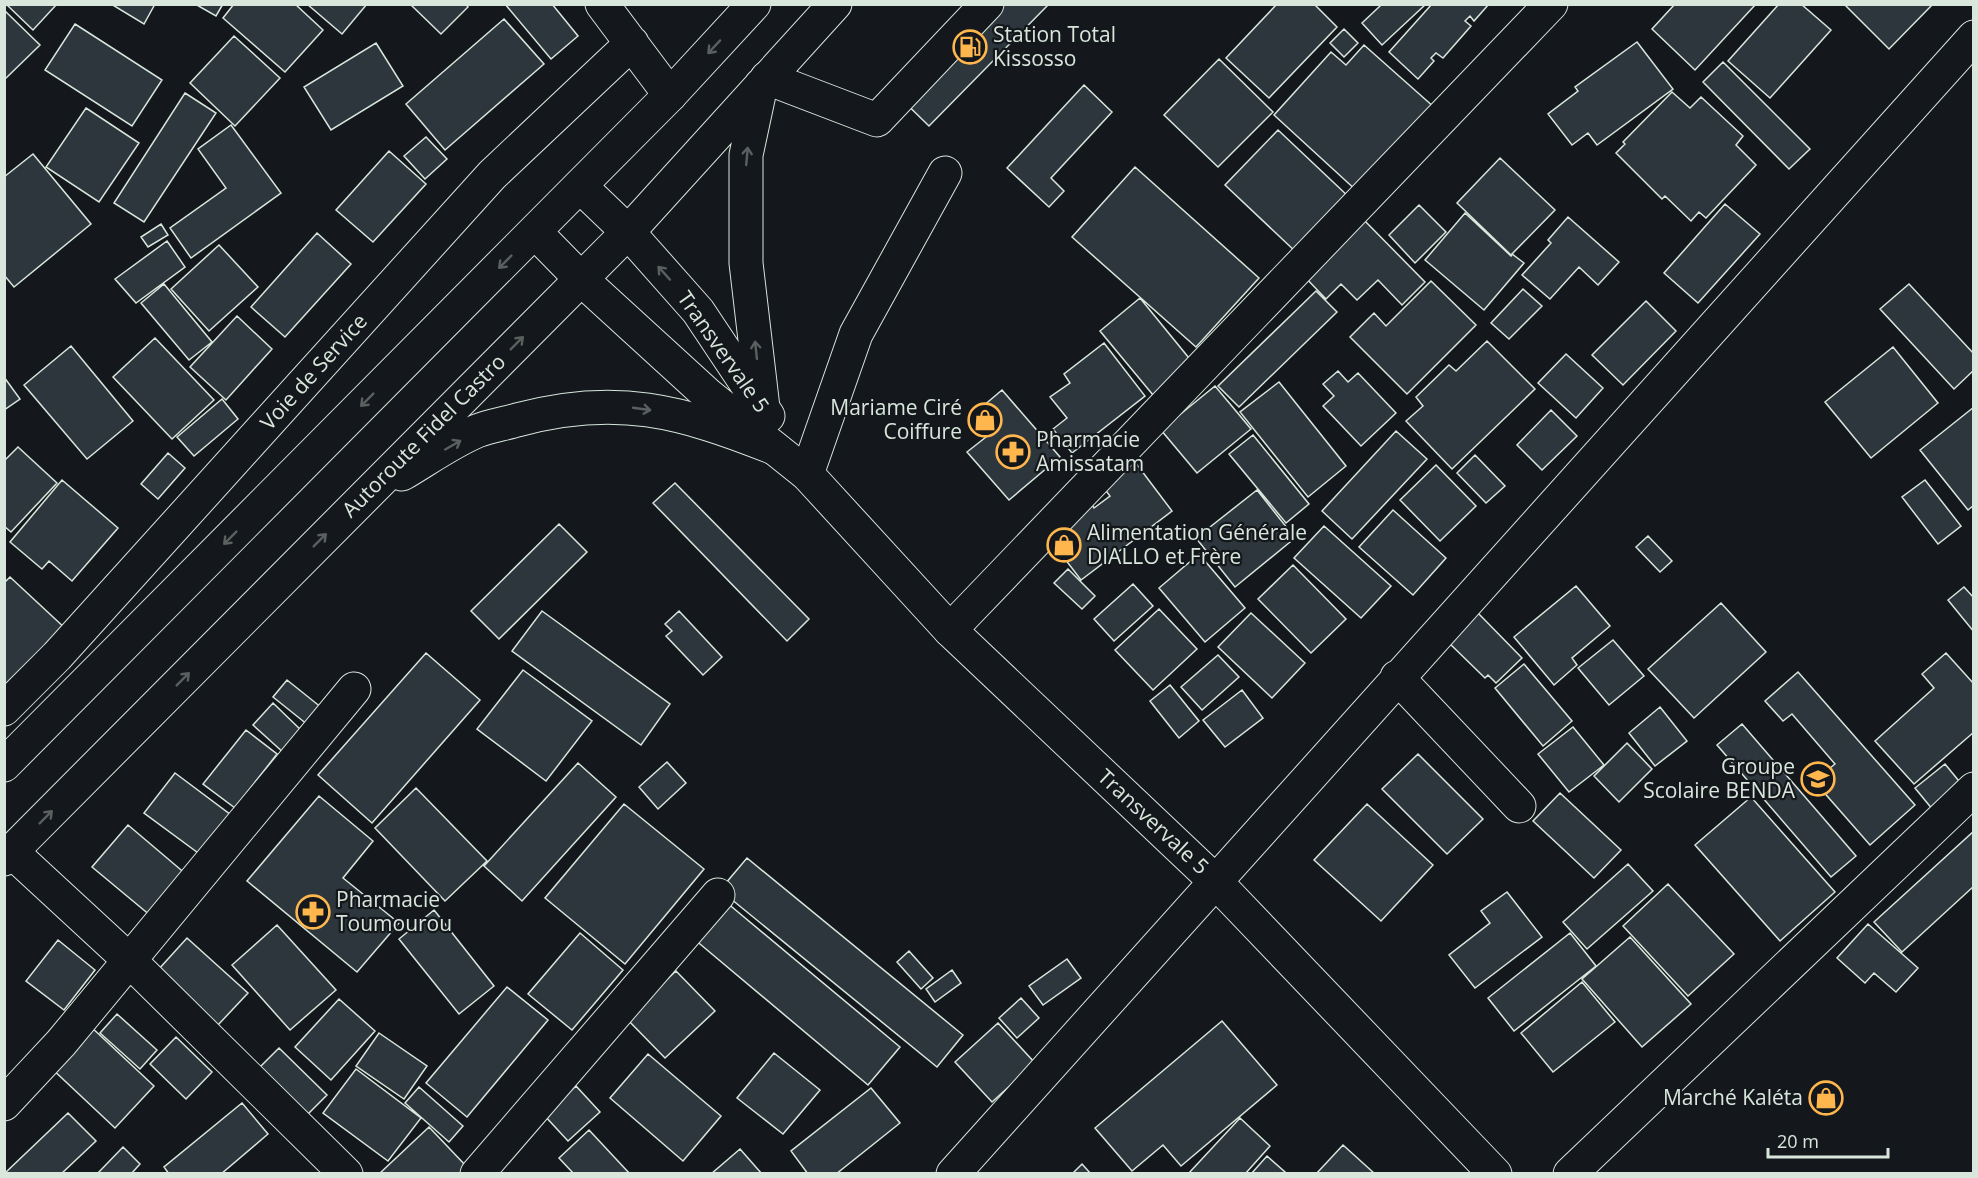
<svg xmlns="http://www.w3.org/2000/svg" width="1978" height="1178" font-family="'Open Sans',sans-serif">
<rect width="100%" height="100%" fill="#14181c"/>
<path fill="#2c363c" stroke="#d8e6dc" stroke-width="1.5" d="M6,4H57L33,30Z
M111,4H155L144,24Z
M195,4H223L216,16Z
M234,4H295L323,30L285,72L223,18Z
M307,4H367L342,34Z
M410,4H466L468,7L441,34Z
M505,4H552L578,36L551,59Z
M975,4H1049L929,126L891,89Z
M1277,4H1314L1337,27L1269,98L1226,58Z
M1378,4H1426L1382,45L1362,23L1380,6Z
M1432,4H1489L1474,21L1470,16L1465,21L1471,26L1443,58L1436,53L1431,58L1434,61L1418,79L1389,52Z
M1675,4H1756L1695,70L1652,29Z
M1779,4H1801L1831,30L1770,98L1728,61Z
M1844,4H1933L1889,49Z
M4,10L40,45L4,80Z
M504,19L544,64L445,150L406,104Z
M75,24L162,80L132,126L45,70Z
M1344,29L1358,43L1344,57L1330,43Z
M234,36L280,78L235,126L190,83Z
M1637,42L1673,89L1597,145L1588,133L1572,145L1548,114L1578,91L1575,87Z
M376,43L403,86L331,130L304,87Z
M1364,45L1435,108L1358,192L1274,115L1331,52L1346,65Z
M1219,59L1273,112L1218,167L1164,115Z
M1723,62L1810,149L1789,169L1703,82Z
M1084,85L1112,112L1051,178L1064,191L1049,207L1007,168Z
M1672,92L1690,108L1701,97L1743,136L1736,145L1756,165L1706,218L1699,212L1691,221L1665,196L1662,199L1616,153L1625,144L1623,142Z
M185,93L216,113L144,222L114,203Z
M86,108L139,143L99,202L46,167Z
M231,125L281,193L191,258L170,228L226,188L198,149Z
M1278,130L1350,198L1297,253L1225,185Z
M426,137L447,159L425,179L404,156Z
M389,151L426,184L373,242L336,210Z
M33,154L91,224L14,287L4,275V177Z
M1500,158L1555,210L1511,255L1457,203Z
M1135,167L1259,278L1196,347L1072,237Z
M1725,204L1760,234L1698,303L1664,273Z
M1419,205L1446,232L1415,263L1389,235Z
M1465,213L1511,256L1512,254L1524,263L1484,310L1425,260Z
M1361,217L1425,282L1402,305L1378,280L1357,300L1341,284L1326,299L1302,274Z
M1568,217L1619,262L1598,285L1579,267L1550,299L1522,275L1551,243L1548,240Z
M161,224L168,235L148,247L141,237Z
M317,233L351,264L285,337L251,307Z
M167,241L185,267L136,303L115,279Z
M219,245L258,287L209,331L171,289Z
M1431,281L1476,325L1407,394L1350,337L1374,313L1386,326Z
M164,284L212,342L189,360L141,303Z
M1909,284L1974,354V370L1954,389L1880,309Z
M1523,289L1542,306L1509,339L1491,323Z
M1316,291L1337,312L1239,407L1218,386Z
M1140,298L1193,363L1153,395L1100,331Z
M1646,301L1676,331L1623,385L1592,355Z
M237,316L272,349L226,400L190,367Z
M155,338L214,400L172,439L113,377Z
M1487,341L1535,389L1452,469L1406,421L1423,406L1416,397L1449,365L1456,371Z
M1104,343L1145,396L1072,453L1053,429L1067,418L1050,397L1070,383L1064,374Z
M71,346L133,421L87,459L24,385Z
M1893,347L1938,403L1871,458L1825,402Z
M1566,354L1603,388L1576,418L1538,383Z
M1338,371L1348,382L1358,373L1396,413L1361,446L1323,406L1334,396L1323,384Z
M4,377L20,399L4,410Z
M1279,382L1346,466L1308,497L1240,412Z
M1215,386L1251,429L1197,473L1161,430Z
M1002,390L1060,457L1009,500L967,452L986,437L969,418Z
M222,399L238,419L194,456L177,437Z
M1974,407V505L1968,510L1920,450Z
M1551,410L1577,436L1542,470L1517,445Z
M1396,431L1427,459L1352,539L1322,511Z
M1253,435L1309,504L1286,523L1229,454Z
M18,447L57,483L11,532L4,526V461Z
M168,453L185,468L158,499L141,484Z
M1475,455L1505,486L1486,503L1457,473Z
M1132,458L1172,511L1081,580L1045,533L1089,500L1094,508L1110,496L1100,483Z
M1436,465L1476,506L1440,541L1400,500Z
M62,480L118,528L72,581L49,561L42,569L10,542Z
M1925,480L1961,526L1938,544L1902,497Z
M675,483L809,619L787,641L653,503Z
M1257,490L1295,538L1235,587L1196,538Z
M1393,510L1446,558L1413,595L1359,547Z
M559,524L587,552L499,639L471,611Z
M1324,526L1391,586L1361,618L1294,558Z
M1648,536L1672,561L1660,572L1636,547Z
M1199,554L1245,608L1205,642L1159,588Z
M1293,565L1346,619L1311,653L1258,599Z
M1068,569L1095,596L1082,609L1054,583Z
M10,577L67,630L4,696V583Z
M1133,584L1153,606L1114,641L1094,619Z
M1576,586L1610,626L1572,658L1577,665L1554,685L1514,637Z
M1964,587L1974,598V632L1948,600Z
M1721,603L1766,652L1694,718L1648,669Z
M1159,609L1197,649L1153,690L1115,650Z
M542,611L670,704L641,745L512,651Z
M679,611L722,657L703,675L666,636L672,631L665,624Z
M1477,612L1522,658L1496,683L1488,675L1485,678L1447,641Z
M1251,613L1305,663L1272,698L1218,647Z
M1613,640L1644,676L1609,705L1578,668Z
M426,653L480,700L372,823L318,775Z
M1946,653L1974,684V732L1914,784L1875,741L1934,688L1922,674Z
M1218,655L1239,677L1202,710L1181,687Z
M1524,664L1572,721L1543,746L1495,688Z
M523,670L592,721L546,781L477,729Z
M1798,672L1915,805L1870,845L1814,781L1835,764L1792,714L1783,721L1765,701Z
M287,680L327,712L313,729L273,697Z
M1170,685L1199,721L1179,738L1150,701Z
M1242,690L1263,718L1225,747L1203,720Z
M273,703L304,733L285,754L253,725Z
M1660,707L1687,741L1655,766L1629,733Z
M1742,724L1856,856L1831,877L1717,745Z
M1573,727L1604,765L1569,792L1538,754Z
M246,730L277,754L235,808L203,784Z
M1627,743L1652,769L1619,802L1594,776Z
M1418,754L1483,819L1447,854L1382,789Z
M667,762L686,783L658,809L639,787Z
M578,763L616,797L522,901L484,866Z
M1945,764L1963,786L1933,810L1915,788Z
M175,773L235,818L205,858L144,813Z
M416,788L487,861L445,901L375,828Z
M1560,793L1621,850L1594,878L1533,821Z
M319,796L373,841L343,878L399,923L357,972L247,881Z
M1751,797L1835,892L1780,941L1695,845Z
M624,804L704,869L625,964L545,898Z
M1367,804L1433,865L1381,921L1314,860Z
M128,825L187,875L151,916L92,867Z
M1974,831V886L1902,952L1874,922Z
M747,858L963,1035L937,1067L720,890Z
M1628,864L1653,891L1587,949L1563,922Z
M1668,884L1734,954L1688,996L1623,926Z
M1507,892L1542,937L1475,988L1449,955L1490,923L1481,911Z
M726,902L900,1047L868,1085L694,939Z
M434,910L494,986L459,1014L399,939Z
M1868,924L1918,968L1896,992L1874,973L1865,983L1837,958Z
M277,925L336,990L290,1030L232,965Z
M580,933L623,970L572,1030L528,994Z
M1570,933L1596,966L1514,1031L1488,998Z
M1630,937L1691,1004L1642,1047L1582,979Z
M187,938L248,993L218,1025L158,970Z
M58,940L95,970L64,1010L26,981Z
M909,951L933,978L921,989L897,962Z
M1067,959L1081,978L1043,1005L1029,986Z
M952,970L961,983L935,1002L926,989Z
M676,971L715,1011L665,1058L626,1018Z
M1582,982L1615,1022L1553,1072L1521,1033Z
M507,987L548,1020L467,1117L426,1083Z
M1021,998L1039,1018L1017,1038L999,1018Z
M339,999L375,1031L331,1080L295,1047Z
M117,1014L157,1050L140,1069L100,1033Z
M1222,1021L1277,1085L1181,1166L1163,1145L1132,1171L1095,1128Z
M998,1023L1035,1063L992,1102L955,1062Z
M89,1025L154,1086L115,1128L49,1066Z
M379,1033L427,1066L404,1099L356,1066Z
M176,1037L212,1072L186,1099L150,1064Z
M279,1048L327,1095L305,1117L257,1070Z
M774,1053L820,1090L783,1134L737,1098Z
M648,1054L721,1116L683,1161L610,1098Z
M356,1069L421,1118L388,1161L323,1113Z
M576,1086L600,1112L568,1141L544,1115Z
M419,1087L463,1126L449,1142L405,1103Z
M871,1088L900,1123L836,1174H808L791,1151Z
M242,1103L268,1134L221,1174H169L164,1167Z
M68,1113L96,1141L61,1174H4Z
M1240,1118L1270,1146L1245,1174H1188Z
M429,1127L467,1167L460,1174H379Z
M589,1130L630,1174H574L559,1158Z
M1343,1145L1375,1174H1316Z
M123,1147L140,1164L131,1174H97Z
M740,1149L762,1174H711Z
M1267,1156L1285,1172L1284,1174H1251Z
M1082,1164L1091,1174H1072Z"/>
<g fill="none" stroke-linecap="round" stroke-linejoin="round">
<defs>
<path id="minor" d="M602,4L670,95
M767,78L877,120L987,4
M807,474L856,334L945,173
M950,630L1551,4
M1397,677L1519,806
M4,709L57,656L492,175L632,43
M12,852L129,960L346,1174
M4,1104L61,1043L354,689
M477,1174L718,895
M953,1174L1974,37
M1570,1174L1974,789"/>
<path id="major" d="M580,186L628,232L698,311L768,416
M535,232L581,279L708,395L807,474L950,630L1214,880L1495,1174"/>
<path id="highway" d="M761,85L746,155V263L763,408
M402,474C426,460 451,442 477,431C489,426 504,424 517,420C616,393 681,411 774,448
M4,765L670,95L754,4
M4,859L628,232L835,4"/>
</defs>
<use href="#minor" stroke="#d8e6dc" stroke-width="35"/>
<use href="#major" stroke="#d8e6dc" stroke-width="35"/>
<use href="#highway" stroke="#d8e6dc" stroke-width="35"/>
<use href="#minor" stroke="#14181c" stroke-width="33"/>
<use href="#major" stroke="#14181c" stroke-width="33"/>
<use href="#highway" stroke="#14181c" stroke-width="33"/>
</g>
<defs><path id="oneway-shaft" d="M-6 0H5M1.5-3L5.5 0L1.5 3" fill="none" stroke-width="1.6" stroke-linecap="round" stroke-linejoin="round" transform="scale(1.5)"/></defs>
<g stroke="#59605f">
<use href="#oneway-shaft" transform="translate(714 47) rotate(133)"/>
<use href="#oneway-shaft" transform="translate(747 156) rotate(-85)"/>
<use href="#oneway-shaft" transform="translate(505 262) rotate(135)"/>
<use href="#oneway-shaft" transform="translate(664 273) rotate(-132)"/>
<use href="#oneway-shaft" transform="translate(517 343) rotate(-45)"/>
<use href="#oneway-shaft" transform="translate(756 350) rotate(-96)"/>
<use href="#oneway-shaft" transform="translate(367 400) rotate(135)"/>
<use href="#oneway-shaft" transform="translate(642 409) rotate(8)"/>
<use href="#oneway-shaft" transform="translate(453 445) rotate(-30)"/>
<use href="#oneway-shaft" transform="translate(230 538) rotate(135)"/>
<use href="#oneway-shaft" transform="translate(320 540) rotate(-45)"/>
<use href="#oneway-shaft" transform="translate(183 679) rotate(-45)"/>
<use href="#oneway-shaft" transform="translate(46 817) rotate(-45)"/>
</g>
<defs>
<symbol id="fuel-ring" viewBox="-11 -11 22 22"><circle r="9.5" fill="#14181c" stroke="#ffb74d" stroke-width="1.5"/><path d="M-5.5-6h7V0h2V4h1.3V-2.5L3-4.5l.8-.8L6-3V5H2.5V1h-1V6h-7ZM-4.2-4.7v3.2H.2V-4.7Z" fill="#ffb74d"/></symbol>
<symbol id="shop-ring" viewBox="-11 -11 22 22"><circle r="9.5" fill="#14181c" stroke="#ffb74d" stroke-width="1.5"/><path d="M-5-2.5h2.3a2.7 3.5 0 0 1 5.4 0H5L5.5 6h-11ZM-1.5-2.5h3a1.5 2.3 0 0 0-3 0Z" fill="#ffb74d"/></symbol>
<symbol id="pharmacy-ring" viewBox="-11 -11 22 22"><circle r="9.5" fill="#14181c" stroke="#ffb74d" stroke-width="1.5"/><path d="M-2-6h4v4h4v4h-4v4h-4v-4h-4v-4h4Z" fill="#ffb74d"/></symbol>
<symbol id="school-ring" viewBox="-11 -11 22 22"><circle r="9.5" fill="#14181c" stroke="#ffb74d" stroke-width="1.5"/><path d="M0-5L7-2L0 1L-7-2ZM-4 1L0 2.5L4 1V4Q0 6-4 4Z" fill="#ffb74d"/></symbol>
</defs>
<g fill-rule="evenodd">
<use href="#fuel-ring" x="951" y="28" width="38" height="38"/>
<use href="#shop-ring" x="966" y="401" width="38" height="38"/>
<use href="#pharmacy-ring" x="994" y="433" width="38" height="38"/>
<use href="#shop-ring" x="1045" y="526" width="38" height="38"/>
<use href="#school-ring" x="1799" y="760" width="38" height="38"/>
<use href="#pharmacy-ring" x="294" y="893" width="38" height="38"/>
<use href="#shop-ring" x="1807" y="1079" width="38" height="38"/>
</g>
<g text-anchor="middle" stroke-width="4.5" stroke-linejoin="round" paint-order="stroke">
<g font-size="21" fill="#d8e6dc" stroke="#14181c" text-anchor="start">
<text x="993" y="42">Station Total<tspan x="993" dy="24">Kissosso</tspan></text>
<text x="962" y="415" text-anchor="end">Mariame Ciré<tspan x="962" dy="24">Coiffure</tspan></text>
<text x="1036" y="447">Pharmacie<tspan x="1036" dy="24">Amissatam</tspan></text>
<text x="1087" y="540">Alimentation Générale<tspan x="1087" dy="24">DIALLO et Frère</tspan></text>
<text x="1795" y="774" text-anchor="end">Groupe<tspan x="1795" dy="24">Scolaire BENDA</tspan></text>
<text x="336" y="907">Pharmacie<tspan x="336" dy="24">Toumourou</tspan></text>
<text x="1803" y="1105" text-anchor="end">Marché Kaléta</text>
</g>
<g font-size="21" fill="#d8e6dc" stroke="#14181c">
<text transform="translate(723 352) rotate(55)" y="7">Transvervale 5</text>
<text transform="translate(314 372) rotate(-48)" y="7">Voie de Service</text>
<text transform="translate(424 436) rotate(-45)" y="7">Autoroute Fidel Castro</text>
<text transform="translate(1153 822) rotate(43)" y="7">Transvervale 5</text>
</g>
</g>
<rect width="1978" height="1178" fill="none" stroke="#d8e6dc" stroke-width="12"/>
<path d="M1768 1148v9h120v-9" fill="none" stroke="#d8e6dc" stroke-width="3"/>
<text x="1777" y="1148" font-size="18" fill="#d8e6dc" stroke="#14181c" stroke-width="4.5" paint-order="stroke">20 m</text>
</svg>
